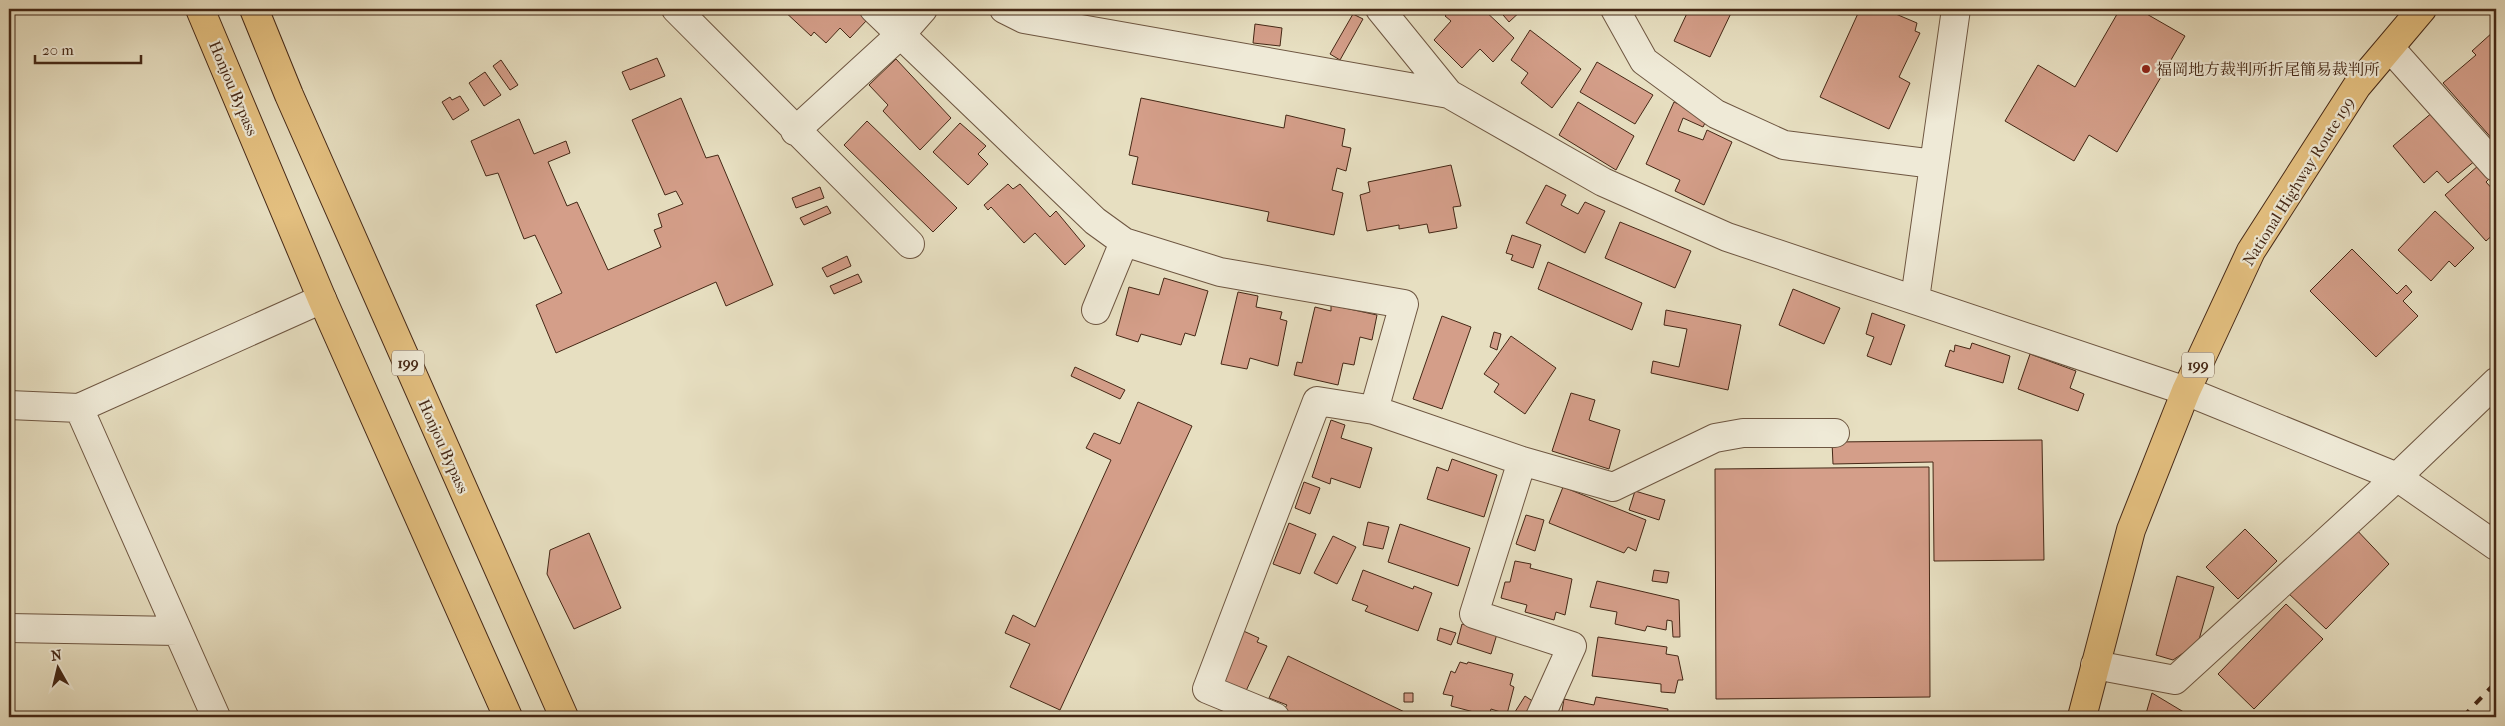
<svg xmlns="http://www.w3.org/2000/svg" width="2505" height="726" font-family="'IM FELL French Canon','Noto Serif JP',serif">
<rect width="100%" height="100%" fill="#e7dfc1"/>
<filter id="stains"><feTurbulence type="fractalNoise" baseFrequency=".004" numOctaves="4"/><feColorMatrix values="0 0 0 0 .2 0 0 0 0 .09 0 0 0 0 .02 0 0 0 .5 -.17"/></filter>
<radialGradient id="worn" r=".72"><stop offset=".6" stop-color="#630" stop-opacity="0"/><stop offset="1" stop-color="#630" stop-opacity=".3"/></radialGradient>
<path fill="#d49e89" stroke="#452816" d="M782,9H855L867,20L850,38L840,28L826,43L814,32L811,36Z
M1452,9H1483L1514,38L1493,62L1480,49L1462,68L1434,40L1451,21L1445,16Z
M1498,9H1523L1509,22Z
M1689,9H1733L1710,57L1674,41Z
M1860,9H1884L1917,23L1915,31L1920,33L1899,77L1910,83L1889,129L1820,97Z
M2120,9H2138L2185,36L2117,152L2089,135L2074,161L2005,121L2038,65L2075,87Z
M1353,14L1363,19L1340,60L1330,54Z
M1255,24L1282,28L1280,46L1253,43Z
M1530,30L1581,69L1552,108L1521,83L1528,73L1511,60Z
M2493,32L2496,36V120L2493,122L2496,125V139L2494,141L2443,83L2476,55L2472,51Z
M657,58L665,76L630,90L622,72Z
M896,59L951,118L920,150L883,111L888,105L869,85Z
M501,60L518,85L510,90L493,66Z
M1597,62L1653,95L1635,124L1580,92Z
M485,72L501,95L484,106L469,83Z
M460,96L469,110L453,120L442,102L450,97L452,100Z
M681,98L706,158L718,155L773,285L726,306L716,282L556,353L536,305L562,293L535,235L524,239L498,173L486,176L471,141L519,119L534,154L566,141L570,153L548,162L567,206L577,202L608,270L661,247L654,230L662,227L658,214L683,204L676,191L665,195L632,120Z
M1141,98L1284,128L1286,115L1345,129L1342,146L1351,148L1346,171L1337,168L1332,190L1343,193L1334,235L1267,221L1269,212L1132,184L1138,157L1129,155Z
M1578,102L1634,136L1616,170L1559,135Z
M1674,102L1708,117L1703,127L1683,118L1678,131L1703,140L1707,130L1732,142L1704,205L1675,191L1680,180L1646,164Z
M2434,111L2476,160L2448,183L2437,171L2424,183L2393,146Z
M867,121L957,208L933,232L844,145Z
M960,123L986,146L978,154L988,164L968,185L933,152Z
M1451,165L1461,206L1453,207L1457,228L1429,233L1427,224L1399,229V225L1367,231L1360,195L1370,192L1368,182Z
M2479,165L2490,178L2486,182L2496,193V232L2486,241L2445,195Z
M1008,184L1013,189L1020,184L1050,217L1056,211L1085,246L1065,265L1035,233L1024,243L991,207L988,210L984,205Z
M1546,185L1566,195L1561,205L1578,214L1585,202L1605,211L1585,253L1526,223Z
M820,187L824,198L796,208L792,198Z
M827,206L831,213L804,225L800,218Z
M2435,211L2474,248L2455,267L2449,261L2431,281L2398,250Z
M1620,222L1691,251L1675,288L1605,258Z
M1512,235L1541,245L1533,268L1511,260L1513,255L1506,253Z
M2352,249L2397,294L2406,285L2412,292L2403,301L2418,316L2376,357L2310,291Z
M847,256L851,266L827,277L822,268Z
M1548,262L1642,303L1632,330L1538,289Z
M858,274L862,282L834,294L830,286Z
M1164,278L1208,291L1195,336L1185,333L1181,345L1141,334L1138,342L1116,335L1129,287L1159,295Z
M1793,289L1840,308L1824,344L1779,325Z
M1238,292L1258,296L1256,307L1282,312L1280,319L1287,321L1278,366L1250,358L1247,369L1221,364Z
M1331,305L1377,315L1372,340L1360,337L1354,365L1343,363L1338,385L1294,375L1297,362L1302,363L1315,307L1331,311Z
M1666,310L1741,325L1728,390L1651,373L1653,361L1679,367L1687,329L1664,325Z
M1872,313L1905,325L1891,365L1867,356L1874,337L1866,334Z
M1442,316L1471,327L1442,409L1413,399Z
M1494,332L1501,334L1497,350L1490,347Z
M1511,336L1556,368L1525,414L1494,392L1499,384L1484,374Z
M1972,343L2010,356L2003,383L1945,366L1950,350L1954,352L1955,345L1970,349Z
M2030,354L2076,371L2070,388L2084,394L2078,411L2018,389Z
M1075,367L1125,390L1120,399L1071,376Z
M1571,393L1595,400L1589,420L1620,430L1609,469L1552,451Z
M1138,402L1192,426L1060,710L1010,687L1030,644L1005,633L1013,615L1035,627L1111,460L1086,448L1094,433L1120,444Z
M2496,411V423L2490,417Z
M1331,420L1345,425L1341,438L1372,448L1360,488L1331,478L1330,484L1312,477Z
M2042,440L2044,560L1934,561L1933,462L1833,464L1832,442Z
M1452,459L1497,475L1484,517L1427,499L1437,467L1448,471Z
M1929,467L1930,697L1716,699L1715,469Z
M1304,482L1320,488L1310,514L1295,508Z
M1563,487L1646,520L1636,551L1628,547L1624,553L1549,523Z
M1635,491L1665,500L1659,520L1629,510Z
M1526,515L1544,520L1535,551L1516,544Z
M1368,522L1389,527L1383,549L1363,545Z
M1289,523L1316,534L1300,574L1273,564Z
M1400,524L1470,548L1458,586L1388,562Z
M2353,526L2389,564L2326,629L2287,592Z
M2245,529L2277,561L2238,599L2206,567Z
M589,533L621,608L574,629L547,574L550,550Z
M1333,536L1356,547L1337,584L1314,573Z
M1515,561L1531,564L1530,568L1572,579L1565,615L1556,612L1554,620L1525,612L1527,605L1501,598L1505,582H1510Z
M1363,570L1413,589L1414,586L1432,593L1418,631L1365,611L1368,606L1352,600Z
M1654,570L1669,572L1667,583L1652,581Z
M2177,576L2214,587L2198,643L2173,660L2156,655Z
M1597,581L1679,600L1680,637H1673L1672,621L1667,620L1666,630L1647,626L1645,631L1615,624L1617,612L1590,607Z
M2286,604L2323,639L2254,709L2218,674Z
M1462,624L1497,634L1491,654L1457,643Z
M1440,628L1456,633L1451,645L1437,640Z
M1239,629L1259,638L1257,642L1267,646L1245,693L1211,678Z
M1598,637L1667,647L1666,654L1678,656L1683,680H1678L1675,693L1661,692V684L1592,676Z
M1288,656L1415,717H1297L1283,711L1287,705L1269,698Z
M1460,662L1467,664L1468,662L1513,674L1510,685L1514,687L1507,714L1491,709L1489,716L1451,706L1453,696L1443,694L1451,671L1455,673Z
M1404,693H1413V702H1404Z
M2152,693L2192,717H2145Z
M1525,696L1534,702L1525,717H1517L1513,715Z
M1596,697L1668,709L1667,717H1561L1564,699L1594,705Z"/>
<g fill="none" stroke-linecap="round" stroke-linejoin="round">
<defs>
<path id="minor" d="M676,9L910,244
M874,9L1095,221L1124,242L1220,272L1404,304L1374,410
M1004,9L1024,19L1449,94L1603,182L1727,237L2186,391L2397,477L2496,546
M1380,9L1449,94
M1615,9L1644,61L1716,114L1784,145L1934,164
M2391,49L2496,167
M795,131L901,34L923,9
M1915,299L1956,9
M1096,310L1124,242
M9,405L79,408L322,299
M79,408L216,717
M1522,461L1474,614L1572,646L1540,717
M9,628L177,631
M2095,665L2175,680L2397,477L2496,382
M1275,717L1207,689L1317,401L1374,410L1522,461L1613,487L1715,438L1743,433H1835"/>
<path id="highway" d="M200,9L322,299L508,717
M254,9L289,95L564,717
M2082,717L2131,530L2186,391L2251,251L2357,86L2422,9"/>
</defs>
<use href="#minor" stroke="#6e5641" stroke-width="30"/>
<use href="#highway" stroke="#452816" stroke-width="30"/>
<use href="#minor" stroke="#efead7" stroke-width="28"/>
<use href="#highway" stroke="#e4c080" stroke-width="28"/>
<path stroke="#452816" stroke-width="4" stroke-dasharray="9 9" stroke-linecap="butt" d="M2463,717L2496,682"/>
</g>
<circle fill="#8f2418" stroke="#efead7" stroke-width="2" cx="2146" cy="69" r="5"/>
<g text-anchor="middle" stroke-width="4.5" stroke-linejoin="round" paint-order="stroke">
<g fill="#efead7" stroke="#786250" stroke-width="1">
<rect x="392" y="350.5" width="32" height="25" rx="4"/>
<rect x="2182" y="352.5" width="32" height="25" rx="4"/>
</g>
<g font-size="15" font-weight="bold" fill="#452816">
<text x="408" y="368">199</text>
<text x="2198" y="370">199</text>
</g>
<g font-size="16" fill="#452816" stroke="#efead7" text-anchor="start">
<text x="2156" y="75">福岡地方裁判所折尾簡易裁判所</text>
</g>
<g font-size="16" fill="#452816" stroke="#efead7">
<text transform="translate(234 88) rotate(67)" y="6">Honjou Bypass</text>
<text transform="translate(2298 181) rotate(-58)" y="6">National Highway Route 199</text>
<text transform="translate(444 446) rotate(66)" y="6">Honjou Bypass</text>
</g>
</g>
<rect width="2505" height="726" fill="none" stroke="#e7dfc1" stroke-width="30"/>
<rect x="10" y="10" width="2485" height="706" fill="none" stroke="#452816" stroke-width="2.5"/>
<rect x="15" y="15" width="2475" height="696" fill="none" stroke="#452816"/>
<g transform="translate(58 668) rotate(352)" stroke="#efead7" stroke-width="4" paint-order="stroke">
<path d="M0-4L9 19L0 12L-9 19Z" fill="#452816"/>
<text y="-8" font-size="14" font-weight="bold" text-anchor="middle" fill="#452816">N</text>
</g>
<path d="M35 55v8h106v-8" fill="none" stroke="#452816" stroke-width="2.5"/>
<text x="42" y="55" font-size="15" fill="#452816" stroke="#efead7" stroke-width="4" paint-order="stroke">20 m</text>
<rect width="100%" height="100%" filter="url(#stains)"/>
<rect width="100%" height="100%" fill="url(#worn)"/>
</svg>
